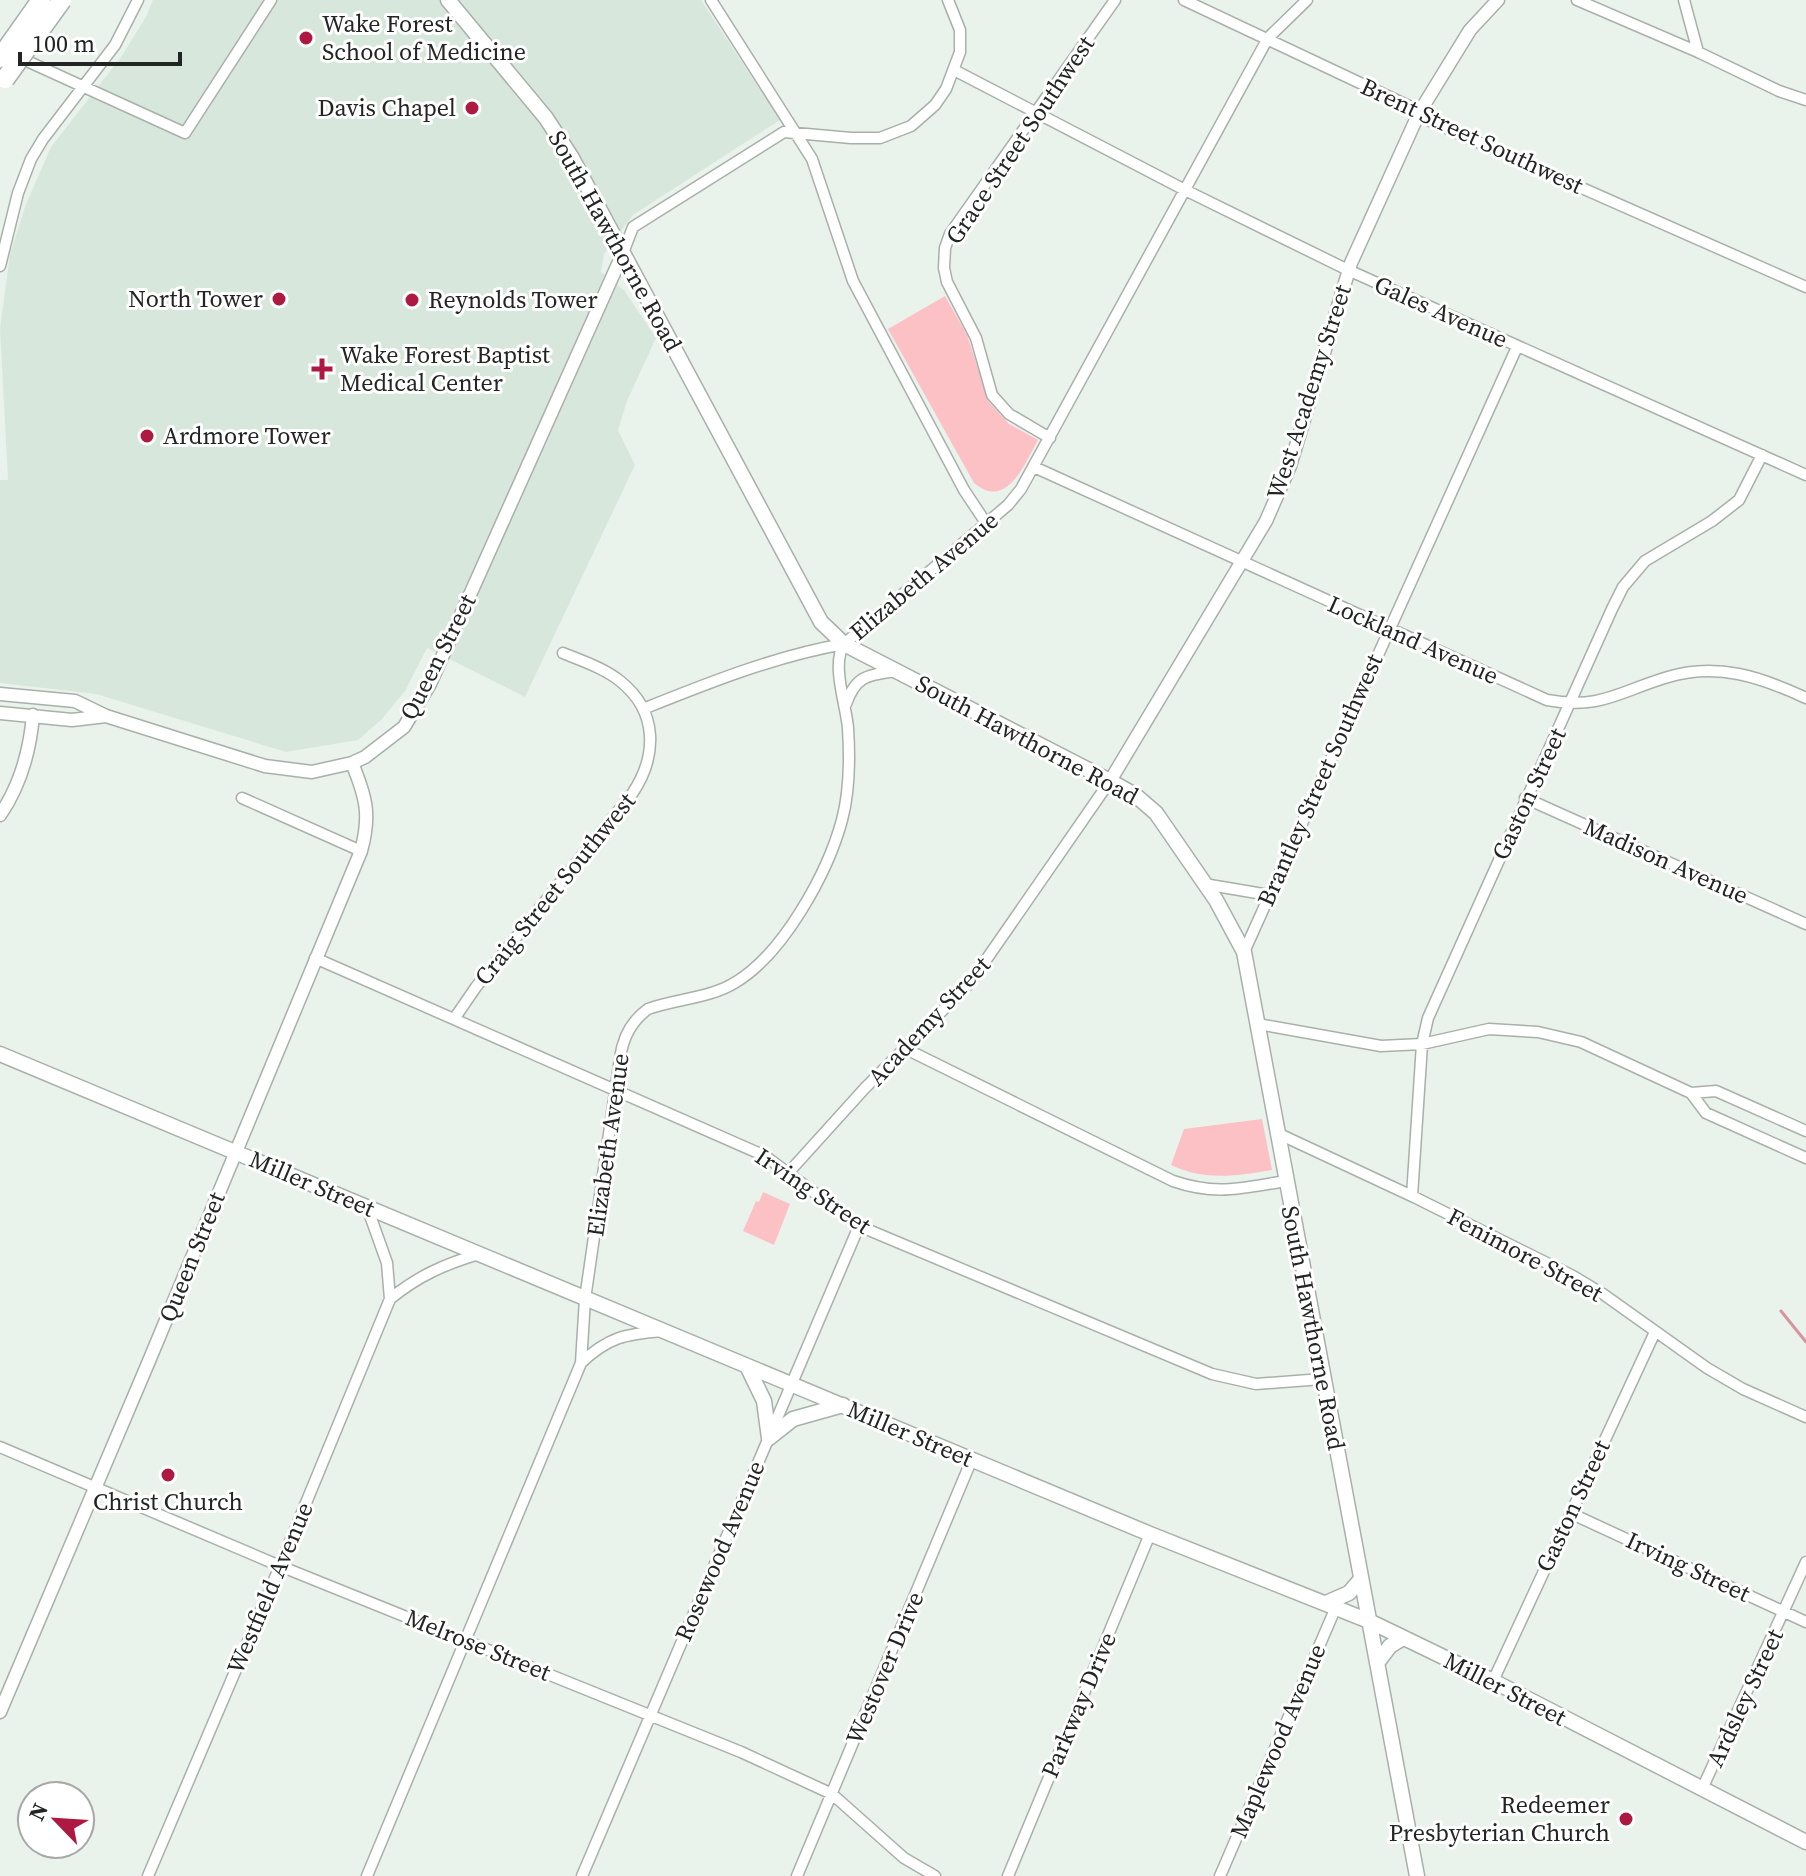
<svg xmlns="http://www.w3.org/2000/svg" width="1806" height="1876" font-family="'Source Serif 4',serif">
<rect width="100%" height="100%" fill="#eaf2ec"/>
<path fill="#d8e7dc" d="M153,0H701L780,120L633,215L604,254L601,272L624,290L656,338L627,401L618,430L635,465L525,697L427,648L405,691L382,719L358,740L286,752L96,694L0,683V480H8L0,329L10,254L26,204L51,147L121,57L146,17Z"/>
<path fill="#fcc1c5" d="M945,296L967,335L989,402L1009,424L1038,440C1025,463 1007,511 974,483L888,329Z
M1262,1119L1272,1170C1236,1176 1205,1181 1171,1165L1184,1129Z
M763,1192L790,1204L774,1245L743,1231L756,1201L759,1202Z"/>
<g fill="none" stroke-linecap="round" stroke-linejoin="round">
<path stroke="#d4969c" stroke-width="3" d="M1781,1311L1806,1342"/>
<defs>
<path id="minor" d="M711,0L812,159L853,281L964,490L986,523
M1184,0L1411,107L1428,120L1806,287
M1577,0L1698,52L1779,91L1806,100
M1684,0L1698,52
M16,56L185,133L271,0
M954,70L1185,190L1348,270L1806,475
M623,253L633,227L784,132L851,138H880L911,126L935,105L946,89L960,52V30L948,0
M0,266L18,193L31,159L43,139L115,45L138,0
M1050,438L1009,414L992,395L976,338L947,282L944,268L945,248L950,234L1115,0
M1034,467L1547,700C1601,710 1620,691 1668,677C1717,662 1761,677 1806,698
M846,704C856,675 868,675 897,671
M643,709C708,683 775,656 844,644
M242,798L361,851
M1525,798L1806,924
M1204,884L1269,895
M1244,952L1517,347
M315,958L765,1156L859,1226L1212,1374L1256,1384L1322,1379
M454,1019L476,987L632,794C657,757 659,712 620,681C604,668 582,661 563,653
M1258,1024L1381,1046L1422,1044L1489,1029L1538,1032L1581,1042L1691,1093L1706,1113L1806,1158
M906,1049L1173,1181C1217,1196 1241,1188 1286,1181
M1691,1093L1716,1091L1806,1131
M1277,1133L1414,1197L1573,1276L1603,1294L1707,1368L1743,1389L1806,1417
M789,1172L865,1088L970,983L1110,781
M1412,1196L1422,1044L1428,1018L1612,609L1623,587L1645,561L1712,521L1739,500L1762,455
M390,1299C418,1276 445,1264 479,1254
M581,1363C608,1337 626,1334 662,1331
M0,1447L280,1566L741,1752L832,1794L904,1858L935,1876
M1570,1513L1806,1622
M1493,1681L1655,1332
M1702,1789L1806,1562
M148,1876L280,1566L390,1299L387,1263L367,1207
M367,1876L581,1363L585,1299L620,1058C623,1037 631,1021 648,1009C676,999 711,998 736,982C784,953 828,872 842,820C850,790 850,759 848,728C846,704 831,665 844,644L1008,505L1021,489L1268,38L1307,0
M582,1876L859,1226
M797,1876L972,1459
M1008,1876L1150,1534
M1220,1876L1336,1607"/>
<path id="tertiary" d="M0,694L75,701L106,716L265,766L312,772L352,763L365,757L404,727L430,684L623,253
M0,713L72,720L106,716
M1110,781L1266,521L1290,466L1351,263L1419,113L1470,30L1498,0
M0,815C20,786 30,750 33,715
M0,1712L149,1361L361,851C371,815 366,797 352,763"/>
<path id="secondary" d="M448,0L546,118L572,158L821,622L844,644L1110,781L1135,795L1156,813L1216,900L1244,952L1417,1876
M0,1054L1150,1534L1369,1621L1493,1681L1806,1842
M747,1366L764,1401L769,1438
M769,1438L793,1419L843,1405
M1326,1603L1349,1593L1361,1579
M1377,1663L1390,1646L1403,1638"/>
</defs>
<use href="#minor" stroke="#a9b0ab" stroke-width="13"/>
<use href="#tertiary" stroke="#a9b0ab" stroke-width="15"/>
<use href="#secondary" stroke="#a9b0ab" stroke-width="17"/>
<use href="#minor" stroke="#fff" stroke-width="10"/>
<use href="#tertiary" stroke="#fff" stroke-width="12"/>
<use href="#secondary" stroke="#fff" stroke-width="14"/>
<defs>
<path id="motorway-bridge" d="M0,58L41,0
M5,79L62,0"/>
</defs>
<use href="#motorway-bridge" stroke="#a9b0ab" stroke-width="21" stroke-linecap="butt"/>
<use href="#motorway-bridge" stroke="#fff" stroke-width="18"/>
</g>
<g fill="#ad1941" stroke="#fff" stroke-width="3">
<circle cx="306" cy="38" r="8"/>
<circle cx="472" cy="108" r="8"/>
<circle cx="279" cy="299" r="8"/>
<circle cx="412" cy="300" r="8"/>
<path d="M318 357h8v8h8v8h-8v8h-8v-8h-8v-8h8z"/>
<circle cx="147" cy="436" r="8"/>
<circle cx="168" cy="1475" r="8"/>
<circle cx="1626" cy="1819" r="8"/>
</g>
<g text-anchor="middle" stroke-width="6" stroke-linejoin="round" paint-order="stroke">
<g font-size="24" fill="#222523" stroke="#fff" text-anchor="start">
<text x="322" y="32">Wake Forest<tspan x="322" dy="28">School of Medicine</tspan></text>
<text x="456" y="116" text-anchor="end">Davis Chapel</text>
<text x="263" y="307" text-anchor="end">North Tower</text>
<text x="428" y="308">Reynolds Tower</text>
<text x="340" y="363">Wake Forest Baptist<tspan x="340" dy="28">Medical Center</tspan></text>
<text x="163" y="444">Ardmore Tower</text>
<text x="168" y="1510" text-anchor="middle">Christ Church</text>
<text x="1610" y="1813" text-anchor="end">Redeemer<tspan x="1610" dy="28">Presbyterian Church</tspan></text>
</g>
<g font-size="24" fill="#222523" stroke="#fff">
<text transform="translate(1472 136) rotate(25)" y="8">Brent Street Southwest</text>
<text transform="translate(1020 140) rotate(-56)" y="8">Grace Street Southwest</text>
<text transform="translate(615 241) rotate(61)" y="8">South Hawthorne Road</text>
<text transform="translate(1441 312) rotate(24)" y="8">Gales Avenue</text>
<text transform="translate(1309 392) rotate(-72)" y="8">West Academy Street</text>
<text transform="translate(924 576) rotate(-40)" y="8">Elizabeth Avenue</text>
<text transform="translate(1413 640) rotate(24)" y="8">Lockland Avenue</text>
<text transform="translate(438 657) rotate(-63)" y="8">Queen Street</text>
<text transform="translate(1027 740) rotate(28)" y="8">South Hawthorne Road</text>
<text transform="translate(1320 780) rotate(-66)" y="8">Brantley Street Southwest</text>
<text transform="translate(1529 794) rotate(-65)" y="8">Gaston Street</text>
<text transform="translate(1666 861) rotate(24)" y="8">Madison Avenue</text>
<text transform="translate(555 889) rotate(-51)" y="8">Craig Street Southwest</text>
<text transform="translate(929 1021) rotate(-47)" y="8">Academy Street</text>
<text transform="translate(608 1145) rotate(-82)" y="8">Elizabeth Avenue</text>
<text transform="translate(312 1184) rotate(23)" y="8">Miller Street</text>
<text transform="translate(813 1191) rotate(34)" y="8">Irving Street</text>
<text transform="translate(1525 1255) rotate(28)" y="8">Fenimore Street</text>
<text transform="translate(192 1257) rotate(-68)" y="8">Queen Street</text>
<text transform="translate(1313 1328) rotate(79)" y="8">South Hawthorne Road</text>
<text transform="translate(910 1434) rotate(23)" y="8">Miller Street</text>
<text transform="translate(1573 1506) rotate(-65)" y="8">Gaston Street</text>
<text transform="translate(720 1551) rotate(-67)" y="8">Rosewood Avenue</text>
<text transform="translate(1688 1567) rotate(25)" y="8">Irving Street</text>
<text transform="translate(270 1588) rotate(-67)" y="8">Westfield Avenue</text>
<text transform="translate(478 1645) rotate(22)" y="8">Melrose Street</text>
<text transform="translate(885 1668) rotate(-67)" y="8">Westover Drive</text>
<text transform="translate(1505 1689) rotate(27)" y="8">Miller Street</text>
<text transform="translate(1745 1698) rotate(-65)" y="8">Ardsley Street</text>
<text transform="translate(1079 1705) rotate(-67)" y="8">Parkway Drive</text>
<text transform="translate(1278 1741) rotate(-67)" y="8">Maplewood Avenue</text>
</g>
</g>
<g transform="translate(56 1820) rotate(295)"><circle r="38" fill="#ffffff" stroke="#a7a8a7" stroke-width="2"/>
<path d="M0-6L14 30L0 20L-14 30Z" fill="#ad1941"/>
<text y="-12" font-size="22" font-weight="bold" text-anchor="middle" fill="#222523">N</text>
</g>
<path d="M20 52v12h160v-12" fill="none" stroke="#222523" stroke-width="4"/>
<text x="32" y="52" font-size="24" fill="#222523" stroke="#ffffff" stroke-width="6" paint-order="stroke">100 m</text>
</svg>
